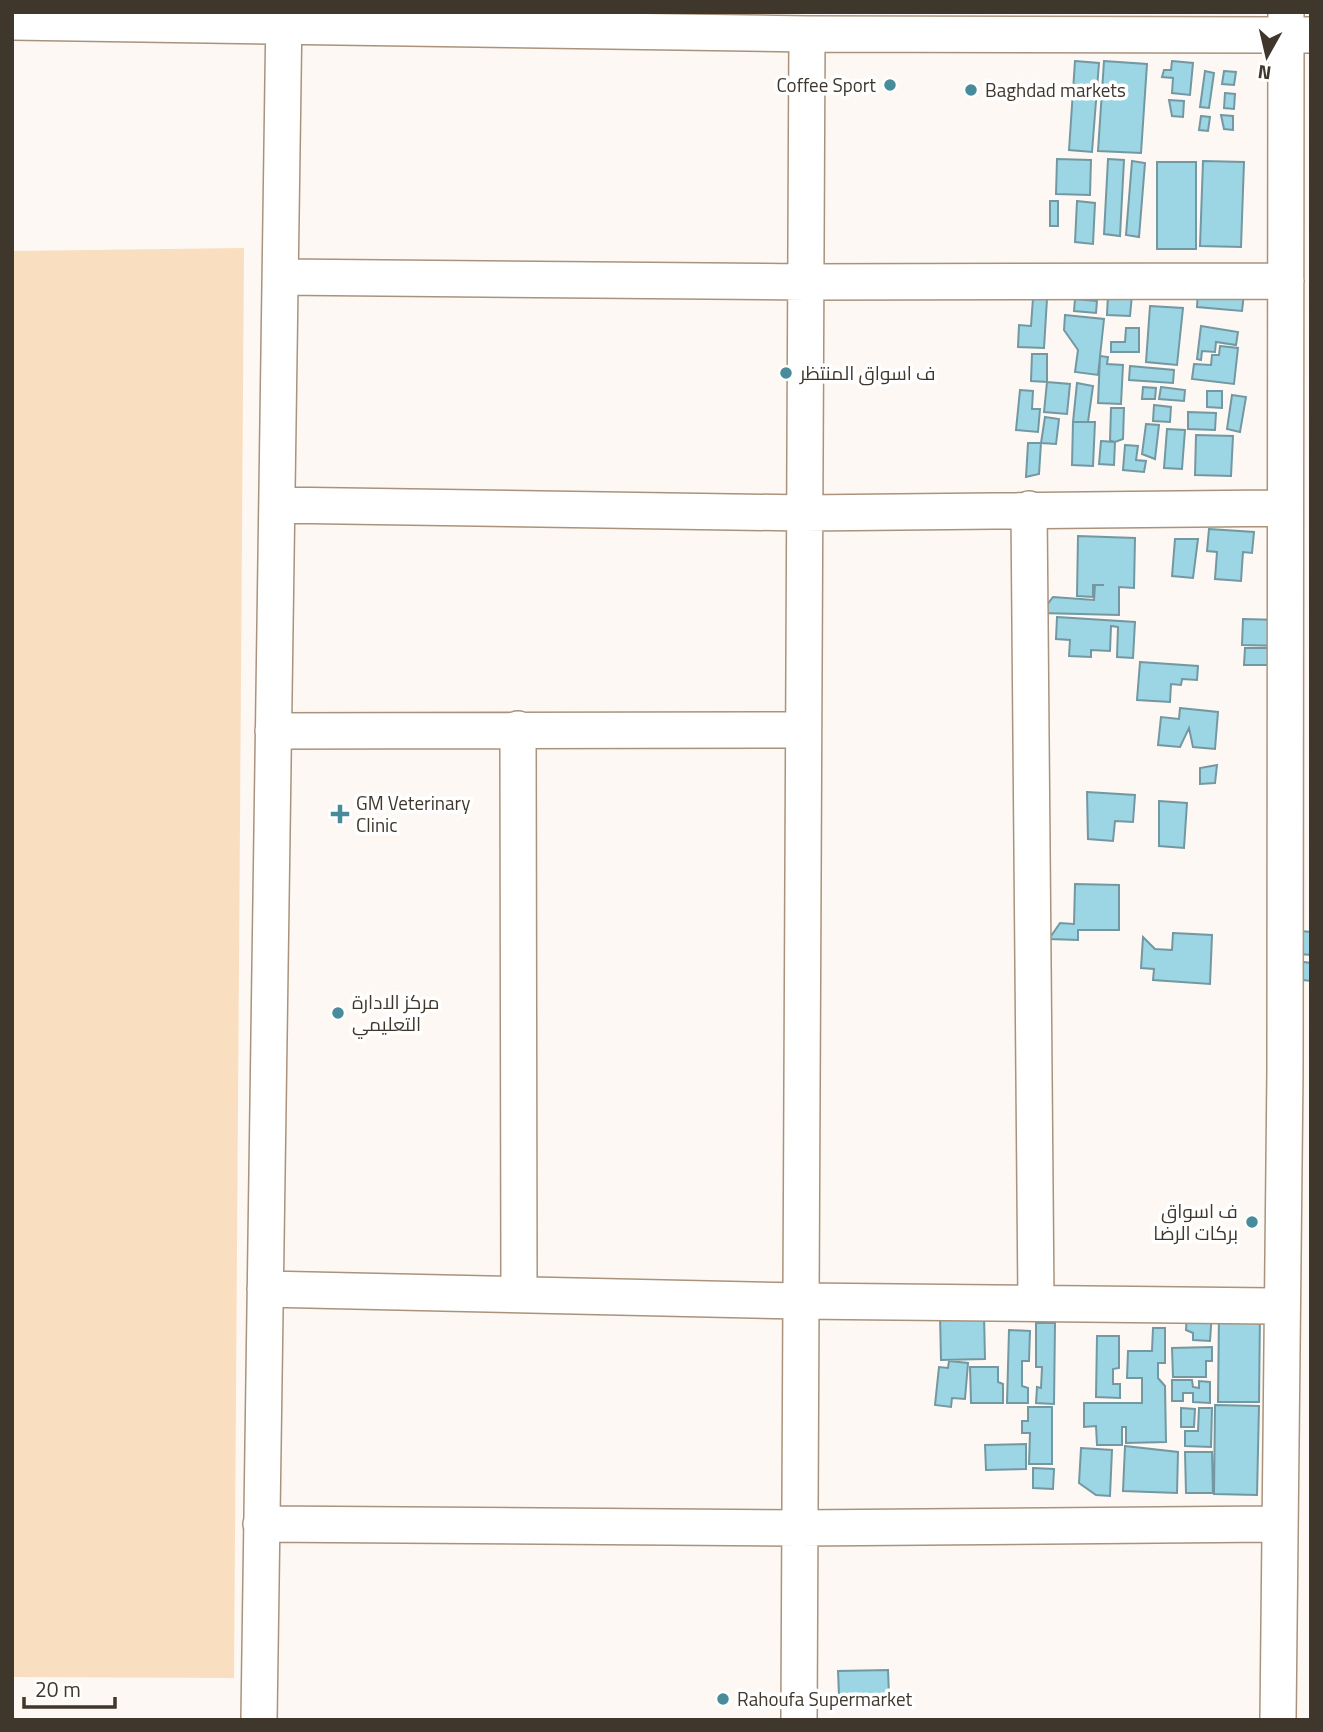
<svg xmlns="http://www.w3.org/2000/svg" width="1323" height="1732" font-family="'Titillium Web',Cairo,sans-serif">
<rect width="100%" height="100%" fill="#fdf8f3"/>
<path fill="#fadec0" d="M244,248L234,1678L12,1677V251Z"/>
<path fill="#9cd5e3" stroke="#7398a1" stroke-width="2" d="M1075,61L1099,63L1092,152L1069,150Z
M1104,61L1147,64L1141,153L1098,151Z
M1172,61L1193,63L1190,95L1172,93L1173,78L1162,77L1164,70H1171Z
M1205,71L1214,73L1209,108L1200,107Z
M1224,71L1236,72L1234,85L1222,84Z
M1225,93L1235,94L1234,109L1224,108Z
M1169,100L1184,101L1183,117L1172,116Z
M1221,115L1233,116V130L1224,129Z
M1201,116L1210,117L1208,131L1199,130Z
M1057,159L1091,160L1090,195L1056,194Z
M1108,159L1124,160L1120,236L1104,234Z
M1132,161L1145,163L1139,237L1126,235Z
M1203,161L1244,162L1241,247L1200,246Z
M1157,162H1196V249H1157Z
M1050,201H1058V226H1050Z
M1077,201L1095,203L1093,244L1075,242Z
M1198,290L1244,294L1242,311L1197,307Z
M1108,294L1132,295L1130,316L1107,315Z
M1033,298L1047,299L1044,348L1018,347L1019,325L1031,326Z
M1075,299L1097,301L1096,313L1074,311Z
M1150,306L1183,308L1177,365L1146,362Z
M1065,315L1104,319L1098,375L1075,372L1078,350L1064,330Z
M1201,326L1238,332L1236,345L1216,342L1215,352L1202,351L1201,360L1197,359Z
M1126,328H1139V352H1111V342H1125Z
M1220,346L1238,348L1234,384L1192,379L1194,364L1211,365L1212,355H1219Z
M1032,354H1047V382L1031,381Z
M1100,356L1108,357L1107,364L1123,365L1121,404L1098,403Z
M1130,366L1174,370L1173,383L1129,380Z
M1047,382L1070,384L1067,414L1044,412Z
M1077,383L1093,386L1088,422H1073Z
M1143,387L1156,388L1155,399H1142Z
M1161,387L1185,390L1184,401L1159,399Z
M1020,390L1033,391L1032,409H1040L1038,432L1016,430Z
M1207,391H1222V408L1207,407Z
M1232,395L1246,397L1240,432L1227,429Z
M1154,405L1171,407L1170,422L1153,421Z
M1111,408H1124L1123,439L1115,442L1110,441Z
M1188,412L1216,413L1215,430L1188,429Z
M1045,417L1059,419L1056,444L1041,443Z
M1073,422H1095L1093,466L1072,465Z
M1146,424L1159,425L1155,459L1142,454Z
M1167,429L1185,430L1182,469L1164,468Z
M1196,435L1233,436L1231,476L1195,475Z
M1101,441L1115,442L1114,465L1099,464Z
M1028,443H1041L1039,474L1026,477Z
M1125,445L1138,446L1136,460L1146,461L1144,472L1123,470Z
M1209,529L1254,532L1252,553L1243,552L1241,581L1215,579L1217,552L1207,551Z
M1078,536L1135,538L1134,588L1119,587V615L1041,613L1053,597L1094,600L1095,585H1104H1093V597L1077,596Z
M1175,539H1198L1193,578L1172,576Z
M1057,617L1135,622L1133,658L1117,657L1118,627L1111,626L1110,651L1091,650V657L1069,656L1070,640L1056,639Z
M1243,619L1278,620L1277,646L1242,645Z
M1245,648H1273V665H1244Z
M1140,662L1198,666L1197,680L1182,679L1181,685L1171,684L1170,702L1137,700Z
M1180,708L1218,712L1215,749L1193,747L1189,728L1180,747L1158,745L1161,717L1179,719Z
M1217,765L1215,783L1200,784V768Z
M1087,792L1135,795L1133,822L1115,821L1113,841L1088,839Z
M1159,801L1187,803L1184,848L1159,846Z
M1075,884L1119,885V930H1078V940L1049,939L1060,923L1074,924Z
M1301,931L1311,932V955L1300,954Z
M1173,933L1212,935L1210,984L1153,980L1154,969L1141,968L1143,937L1155,949L1172,950Z
M1296,961L1311,963V981L1294,979Z
M1187,1311L1212,1312L1210,1341L1193,1340V1333L1186,1330Z
M1219,1313L1260,1314L1259,1402H1218Z
M984,1314L985,1359L941,1360L940,1315Z
M1036,1323H1055L1054,1404L1036,1403L1037,1387L1041,1388L1042,1367H1036Z
M1153,1328H1165V1363H1158V1378L1165,1386L1166,1442L1126,1443V1427H1122V1445H1097L1096,1426L1084,1427V1403H1142V1378H1127L1128,1351H1152Z
M1009,1330L1030,1331L1029,1361H1022V1386L1028,1388V1403H1007Z
M1097,1336H1119V1368L1113,1369V1384H1120V1398L1096,1397Z
M1212,1347V1361H1206V1377H1173L1172,1348Z
M949,1361L968,1363L965,1399L952,1398L951,1407L935,1405L939,1367L948,1368Z
M970,1367H998V1382L1003,1384V1403H971Z
M1172,1380H1192L1193,1387L1199,1388V1381L1210,1382V1403L1193,1402V1393H1183V1401H1172Z
M1215,1405L1259,1406L1257,1495L1214,1494Z
M1028,1407H1052V1464H1029L1030,1433H1022V1421H1028Z
M1181,1408L1195,1409L1194,1427H1181Z
M1199,1408H1212L1211,1447L1185,1446V1431H1198Z
M1026,1444V1469L986,1470L985,1445Z
M1125,1446L1178,1452L1177,1493L1123,1491Z
M1081,1448L1112,1450L1110,1496L1096,1495L1079,1483Z
M1185,1452H1212L1213,1493H1186Z
M1033,1468L1054,1469L1053,1489L1033,1488Z
M888,1670L889,1695H839L838,1671Z"/>
<g fill="none" stroke-linecap="round" stroke-linejoin="round">
<defs>
<path id="minor" d="M12,22L807,34L1311,35
M281,277L806,282L1286,281
M277,505L804,513L1284,508
M1029,509L1036,1302
M518,729L519,1293
M273,731L803,730
M265,1289L800,1301L1282,1306
M261,1524L799,1528L1280,1524
M259,1720L284,12
M799,1720L807,34
M1278,1720L1285,1071L1286,12"/>
</defs>
<use href="#minor" stroke="#a9937c" stroke-width="38"/>
<use href="#minor" stroke="#fff" stroke-width="35"/>
</g>
<g fill="#488b9a" stroke="#fff" stroke-width="2.5">
<circle cx="890" cy="85" r="7"/>
<circle cx="971" cy="90" r="7"/>
<circle cx="786" cy="373" r="7"/>
<path d="M336.5 803.5h7v7h7v7h-7v7h-7v-7h-7v-7h7z"/>
<circle cx="338" cy="1013" r="7"/>
<circle cx="1252" cy="1222" r="7"/>
<circle cx="723" cy="1699" r="7"/>
</g>
<g text-anchor="middle" stroke-width="7" stroke-linejoin="round" paint-order="stroke">
<g font-size="19" fill="#3f362c" stroke="#fff" text-anchor="start">
<text x="876" y="92" text-anchor="end">Coffee Sport</text>
<text x="985" y="97">Baghdad markets</text>
<text x="800" y="380">ف اسواق المنتظر</text>
<text x="356" y="810">GM Veterinary<tspan x="356" dy="22">Clinic</tspan></text>
<text x="352" y="1009">مركز الادارة<tspan x="352" dy="22">التعليمي</tspan></text>
<text x="1238" y="1218" text-anchor="end">ف اسواق<tspan x="1238" dy="22">بركات الرضا</tspan></text>
<text x="737" y="1706">Rahoufa Supermarket</text>
</g>
</g>
<rect width="1323" height="1732" fill="none" stroke="#3f362c" stroke-width="28"/>
<g transform="translate(1267 56) rotate(188)" stroke="#ffffff" stroke-width="5" paint-order="stroke">
<path d="M0-5L12 26L0 18L-12 26Z" fill="#3f362c"/>
<text y="-10" font-size="19" font-weight="bold" text-anchor="middle" fill="#3f362c">N</text>
</g>
<path d="M24 1697v10h91v-10" fill="none" stroke="#3f362c" stroke-width="3.5"/>
<text x="35" y="1697" font-size="21" fill="#3f362c" stroke="#ffffff" stroke-width="5" paint-order="stroke">20 m</text>
</svg>
